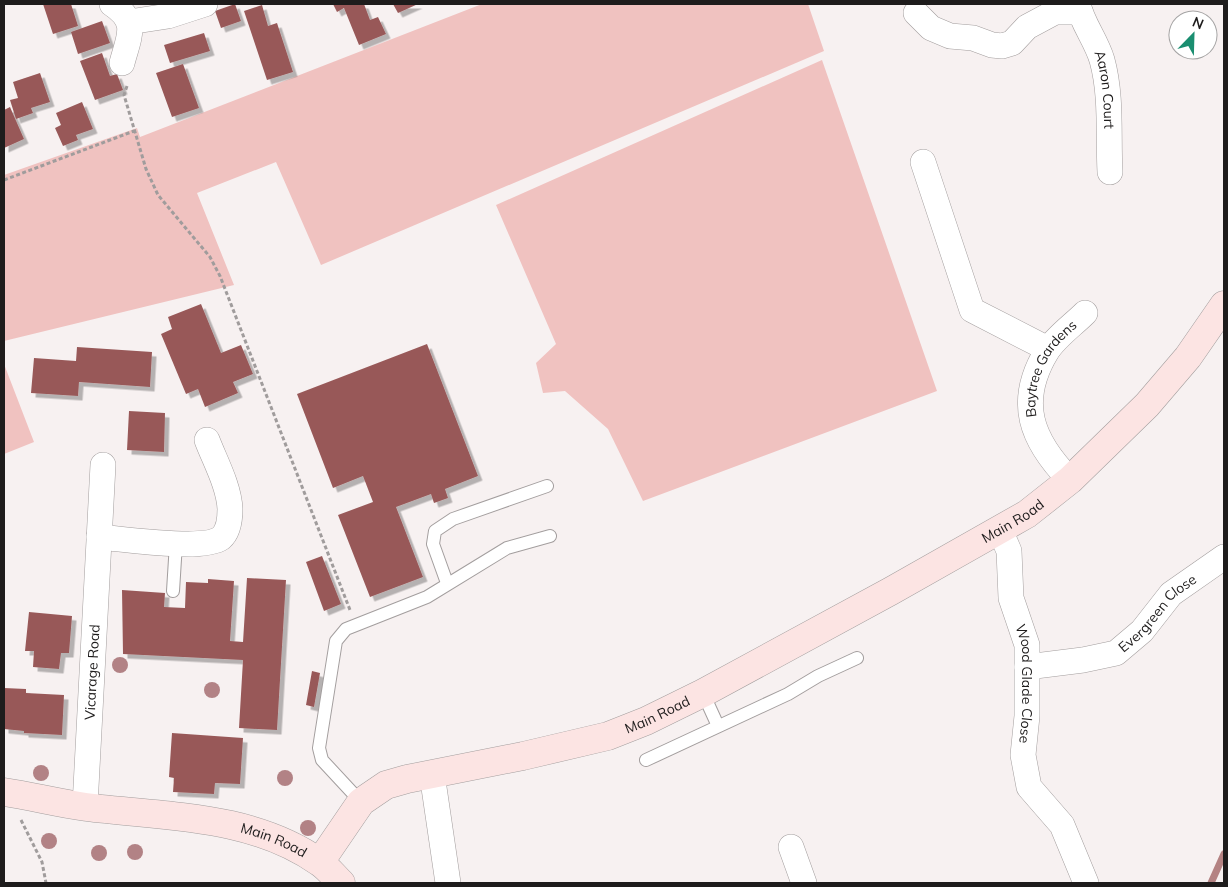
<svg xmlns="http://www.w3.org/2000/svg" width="1228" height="887" font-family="Mulish,sans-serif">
<defs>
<filter id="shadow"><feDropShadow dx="4.5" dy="4.5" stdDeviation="0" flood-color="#0004"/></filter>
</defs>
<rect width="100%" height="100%" fill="#f7f1f1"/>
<path fill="#f0c2c0" d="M482,4H808L824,51L321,265L276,162L197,193L234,285L4,341V175L137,128L140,137Z
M822,60L937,391L643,501L608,429L565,391L543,393L536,363L556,344L496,205Z
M4,364L34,442L4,454Z"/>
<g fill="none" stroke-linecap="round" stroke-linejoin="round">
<path stroke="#b48282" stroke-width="7" d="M1211,883L1224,854"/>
</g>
<path fill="#985959" filter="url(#shadow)" d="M43,4H71L78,26L53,34Z
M235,4L241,21L221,28L215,11Z
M333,4H364L370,20L378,17L386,34L359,45L344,8L337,12Z
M393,4H418L398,13Z
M262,5L268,26L277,23L293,72L267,80L244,11Z
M102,21L110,43L78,54L71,32Z
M204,33L210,51L170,63L164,45Z
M102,53L110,76L117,74L123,90L95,100L80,61Z
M183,64L199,108L172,117L156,73Z
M40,73L50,102L31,108L33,113L16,119L10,100L18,98L13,82Z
M82,102L93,129L76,135L78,140L63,146L55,128L61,125L56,113Z
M10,107L24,139L4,148V110Z
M201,304L221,353L241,345L253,374L233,382L238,393L205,407L198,389L186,394L161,334L172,329L168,317Z
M427,344L478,476L445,489L448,498L434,503L431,494L396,507L423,577L370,597L338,515L373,502L363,476L333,488L297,394Z
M77,347L152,352L150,387L79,382L78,396L31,393L34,358L76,361Z
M129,411L165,413L164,452L127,450Z
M322,556L341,604L324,611L306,562Z
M247,578L286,580L277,730L239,728L243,660L123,654L122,590L165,593L164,607L185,608L186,582L208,583V579L234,581L230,641L243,642Z
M29,612L72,616L69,653H61L59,669L33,667L34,651H25Z
M312,671L320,673L314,707L306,705Z
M4,688L26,689V693L64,695L62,735L24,733V731L4,729Z
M172,733L243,738L240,784L215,783L214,794L173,792L174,778L169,777Z"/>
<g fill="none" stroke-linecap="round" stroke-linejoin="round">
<defs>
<path id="lane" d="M447,583L433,544L435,531L453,519L547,486
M173,591L176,543
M703,693L718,726
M646,760L788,694L818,676L857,658
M361,802L322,760L319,748L336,641L346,629L427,597L507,548L550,536"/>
<g id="street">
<path d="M112,4C139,22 129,36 122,63"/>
<path id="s1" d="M1078,4C1082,23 1096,40 1102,60C1112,96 1108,135 1110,172"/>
<path d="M916,13L931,28L950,36L973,38L992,45L1002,46L1012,43L1027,27L1055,12H1080"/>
<path d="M129,22L168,16L205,4"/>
<path d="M923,162L972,310L1048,349"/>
<path id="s2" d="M1070,480C1031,440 1016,402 1047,351C1056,337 1073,325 1085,313"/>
<path id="s3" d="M1000,530L1009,551L1011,598L1027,645V716L1023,755L1029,787L1062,825L1086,883"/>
<path d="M99,537C124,539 203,551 221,538C229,531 230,519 230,509C229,486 215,461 207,440"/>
<path id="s4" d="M1027,667L1083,660L1116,653L1142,631L1171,594L1224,557"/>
<path d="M432,774L448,883"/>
<path id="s5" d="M85,806L103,465"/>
<path d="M791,847L804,883"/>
</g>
<g id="secondary">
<path id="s6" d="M4,792C31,796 58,803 86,807C164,817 251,814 319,862C327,867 334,876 341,883"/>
<path id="s7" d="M320,862L361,802L386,785L407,779L523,756L608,736L646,721L703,693L891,591L1027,514L1070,480L1147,405L1188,357L1224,305"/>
</g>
</defs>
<use href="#lane" stroke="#a39e9e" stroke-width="14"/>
<use href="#street" stroke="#a39e9e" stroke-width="26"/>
<use href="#secondary" stroke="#a39e9e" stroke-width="29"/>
<path stroke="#a09c9c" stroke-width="3" stroke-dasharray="4 2.5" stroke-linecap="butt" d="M127,86L124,95L146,169L158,195L210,257L220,276L350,610
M4,180L134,131
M21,820L42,862L46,883"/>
<use href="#lane" stroke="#fff" stroke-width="12"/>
<use href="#street" stroke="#fff" stroke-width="25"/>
<use href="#secondary" stroke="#fce4e3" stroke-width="28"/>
</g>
<g fill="#b28285">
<circle cx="120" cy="665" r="8"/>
<circle cx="212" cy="690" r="8"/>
<circle cx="41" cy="773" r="8"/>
<circle cx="285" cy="778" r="8"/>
<circle cx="308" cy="828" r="8"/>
<circle cx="49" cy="841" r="8"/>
<circle cx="135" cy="852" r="8"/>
<circle cx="99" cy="853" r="8"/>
</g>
<g text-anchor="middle" stroke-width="4.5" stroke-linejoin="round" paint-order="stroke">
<g font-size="14" fill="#1e1c1c" stroke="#fff">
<text dy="5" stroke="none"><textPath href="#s1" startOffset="91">Aaron Court</textPath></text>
<text dy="5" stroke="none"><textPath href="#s2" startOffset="129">Baytree Gardens</textPath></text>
<text dy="5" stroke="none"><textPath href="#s7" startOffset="789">Main Road</textPath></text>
<text dy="5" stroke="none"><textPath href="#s4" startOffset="148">Evergreen Close</textPath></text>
<text dy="5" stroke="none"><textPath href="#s5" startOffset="134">Vicarage Road</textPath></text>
<text dy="5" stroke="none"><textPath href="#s3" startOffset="158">Wood Glade Close</textPath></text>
<text dy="5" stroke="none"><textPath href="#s7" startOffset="384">Main Road</textPath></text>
<text dy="5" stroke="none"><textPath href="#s6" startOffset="275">Main Road</textPath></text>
</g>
</g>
<rect width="1228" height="887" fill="none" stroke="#1e1c1c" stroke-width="10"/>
<g transform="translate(1193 35) rotate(23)"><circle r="24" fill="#ffffff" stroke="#a5a4a4"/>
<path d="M0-4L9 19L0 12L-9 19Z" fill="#1a8e70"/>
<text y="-8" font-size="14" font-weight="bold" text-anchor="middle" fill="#1e1c1c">N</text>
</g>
</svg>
